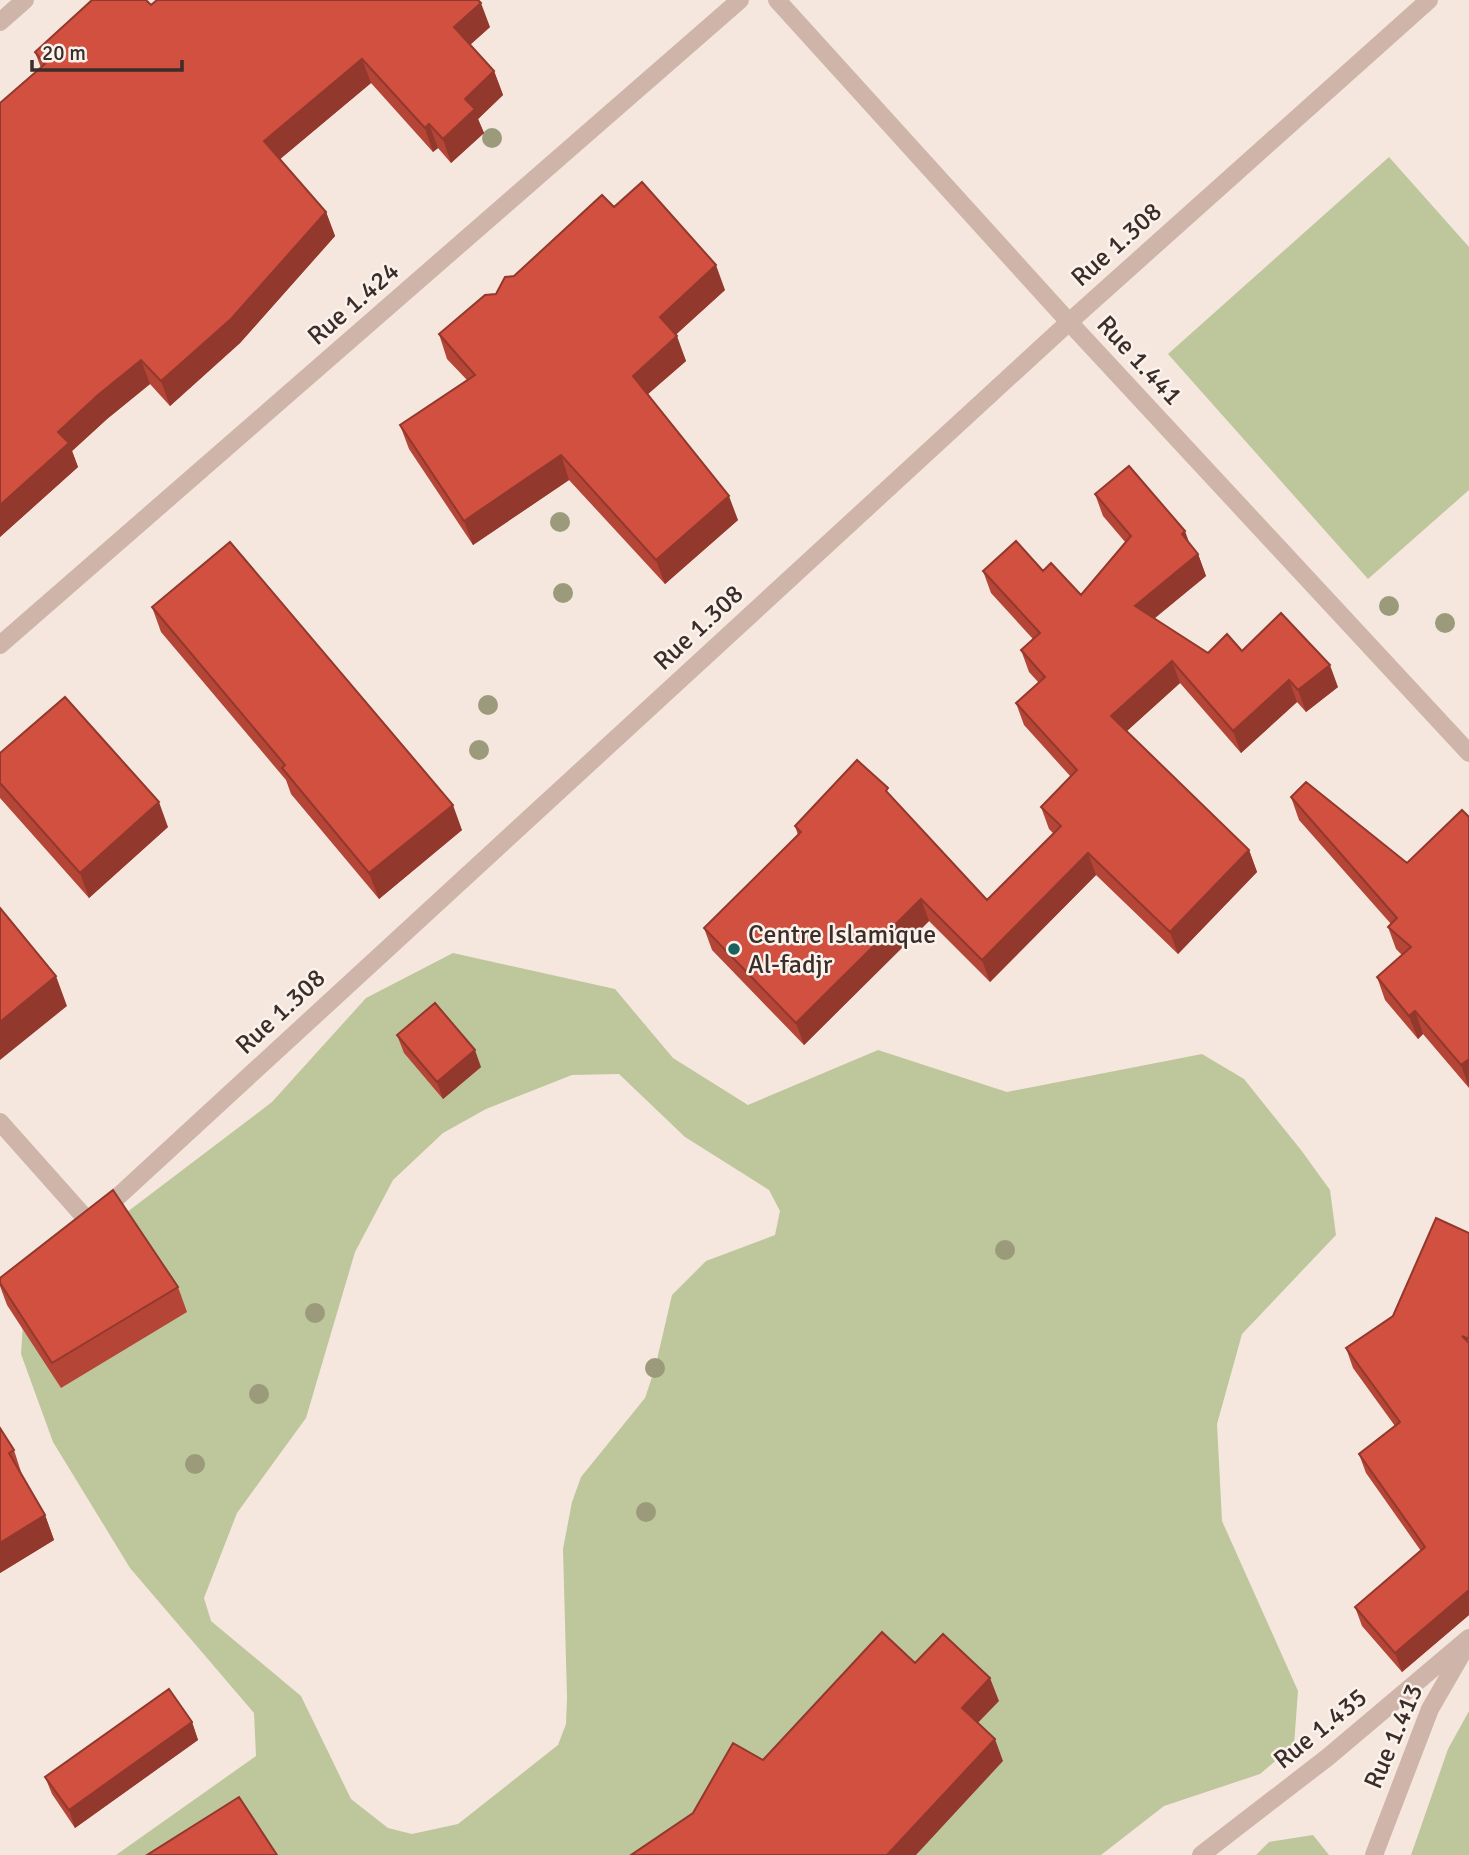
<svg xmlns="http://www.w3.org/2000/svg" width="1469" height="1855" font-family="Signika,sans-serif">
<rect width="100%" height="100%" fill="#f5e7de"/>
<path fill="#bec69c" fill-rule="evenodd" d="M1389,157L1469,247V490L1368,579L1168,354Z
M453,953L615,989L673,1058L748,1105L878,1050L1007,1092L1202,1054L1244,1079L1301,1150L1330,1190L1336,1235L1242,1334L1217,1424L1222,1521L1298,1691L1294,1745L1260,1774L1164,1806L1101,1855H116L256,1756L254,1713L130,1568L53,1442L21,1354L24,1307L52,1269L272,1102L366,998ZM619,1074L685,1137L769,1190L780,1211L775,1235L706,1261L672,1295L655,1368L645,1398L581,1477L572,1502L563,1549L567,1698L566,1724L558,1745L458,1824L412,1834L388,1828L351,1799L301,1696L211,1621L204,1598L237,1513L306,1418L355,1252L393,1180L443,1133L486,1109L572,1075Z
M1469,1711V1855H1411L1448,1749Z
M1313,1835L1329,1855H1256L1269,1842Z"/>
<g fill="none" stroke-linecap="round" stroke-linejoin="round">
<path stroke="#cfb5a9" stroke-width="18" d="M777,0L1069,322L1469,753
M0,22L25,0
M0,645L740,0
M0,1122L89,1222
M100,1213L1069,322L1429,0
M1201,1855L1328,1757L1469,1638
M1374,1855L1430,1709L1467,1645"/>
</g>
<g fill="#9b9b7b">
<circle cx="492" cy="138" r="10"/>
<circle cx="560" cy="522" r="10"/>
<circle cx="563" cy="593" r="10"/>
<circle cx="1389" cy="606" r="10"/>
<circle cx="1445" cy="623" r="10"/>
<circle cx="488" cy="705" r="10"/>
<circle cx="479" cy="750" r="10"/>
<circle cx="1005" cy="1250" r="10"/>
<circle cx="315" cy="1313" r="10"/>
<circle cx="655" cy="1368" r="10"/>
<circle cx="259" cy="1394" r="10"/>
<circle cx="195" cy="1464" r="10"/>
<circle cx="646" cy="1512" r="10"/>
</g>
<path fill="#b44537" d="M151,5L490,27L470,45L494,71L503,95L478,119L484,133L451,163L438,148L433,152L371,83L280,159L326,212L335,236L240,343L170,406L150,384L107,419L72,451L78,467L0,537L41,68L35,52Z
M614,207L725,290L675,335L686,361L648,394L738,520L665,584L569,480L473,545L409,449L400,425L467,380L447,359L439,334L496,294L514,276Z
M1095,494L1189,543L1198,554L1206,576L1154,618L1208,653L1242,651L1338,687L1306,712L1297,702L1241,753L1180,683L1127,731L1249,850L1257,872L1178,954L1096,875L990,982L929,921L804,1045L712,950L704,928L798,835L795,826L892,798L987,900L1054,834L1049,829L1041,807L1071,777L1024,725L1016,703L1039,683L1029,672L1021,650L1033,639L991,593L983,571H1043L1081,595L1126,543L1103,516Z
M152,607L462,830L379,899L291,794L286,780L161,632Z
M0,753L168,827L89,898L0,798Z
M1291,797L1407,863L1469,817V1088L1423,1034L1418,1039L1385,1000L1377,977L1402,955L1396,949L1388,927L1391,924L1299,820Z
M397,1035L481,1067L443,1099L404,1053Z
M1469,1233V1615L1402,1672L1362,1626L1355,1607L1421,1551L1366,1473L1359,1454L1395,1426L1353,1368L1346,1348L1393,1316Z
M0,1278L178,1287L187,1312L61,1388L7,1305L0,1286Z
M0,1428L14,1450L22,1475L45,1515L54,1540L0,1573Z
M192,1722L198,1740L75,1828L52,1794L45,1777Z"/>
<path fill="#92382d" d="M481,3L490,27L463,51L454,27Z
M362,59L371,83L273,165L264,141Z
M494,71L503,95L478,119L484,133L451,163L443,139L465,99Z
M429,124L438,148L433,152L425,128Z
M326,212L335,236L240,343L170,406L161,381Z
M716,265L725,290L669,341L660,317Z
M677,336L686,361L641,400L633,376Z
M141,360L150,384L107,419L72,451L78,467L0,537V505L58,432L98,395Z
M561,455L569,480L473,545L464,521Z
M729,496L738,520L665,584L656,560Z
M1185,531L1193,553L1182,534Z
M1198,554L1206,576L1143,628L1135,606Z
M1172,661L1180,683L1119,738L1111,716Z
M1330,665L1338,687L1306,712L1298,690Z
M1289,680L1297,702L1241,753L1233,731Z
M159,802L168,827L89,898L80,873Z
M453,805L462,830L379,899L369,873Z
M1249,850L1257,872L1178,954L1170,932Z
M1088,853L1096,875L990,982L982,960Z
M921,899L929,921L804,1045L796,1023Z
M56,976L67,1006L0,1060V1022Z
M1415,1011L1423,1034L1418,1039L1409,1016Z
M475,1050L481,1067L443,1099L437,1082Z
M1469,1059V1087L1461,1065Z
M45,1515L54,1540L0,1573V1543Z
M1469,1590V1615L1402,1672L1395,1653Z
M990,1678L999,1701L970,1731L962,1708Z
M192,1722L198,1740L75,1828L69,1810Z
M995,1739L1003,1761L916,1855H887Z"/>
<path fill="#d15040" stroke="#92382d" stroke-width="2" d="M92,0H146L151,5L157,0H478L481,3L454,27L494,71L465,99L475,109L443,139L429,124L425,128L362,59L264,141L326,212L231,319L161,381L141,360L98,395L58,432L69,443L0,505V103L45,64L35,52Z
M642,182L716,265L660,317L677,336L633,376L729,496L656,560L561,455L464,521L400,425L475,375L439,334L485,295L496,294L505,277L514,276L602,195L614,207Z
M1129,466L1185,531L1182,534L1198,554L1135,606L1208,653L1227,634L1242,651L1281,613L1330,665L1298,690L1289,680L1233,731L1172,661L1111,716L1249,850L1170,932L1088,853L982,960L921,899L796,1023L704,928L801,832L795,826L857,760L888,788L886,791L987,900L1061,826L1041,807L1077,770L1016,703L1045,677L1021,650L1040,633L983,571L1016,541L1043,571L1051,563L1081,595L1131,536L1095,494Z
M230,542L453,805L369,873L282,768L285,765L152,607Z
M65,697L159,802L80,873L0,783V753Z
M1306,782L1407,863L1462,810L1469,817V1059L1461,1065L1415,1011L1409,1016L1377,977L1411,947L1388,927L1397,918L1291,797Z
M0,908L56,976L0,1022Z
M435,1003L475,1050L437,1082L397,1035Z
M113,1190L178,1287L52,1363L0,1283V1278Z
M1436,1218L1469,1233V1339L1462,1336L1469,1343V1590L1395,1653L1355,1607L1425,1547L1359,1454L1400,1422L1346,1348L1393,1316Z
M0,1428L14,1450L9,1453L45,1515L0,1543Z
M882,1632L915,1663L943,1634L990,1678L962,1708L995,1739L887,1855H631L693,1813L733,1743L763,1760Z
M169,1689L192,1722L69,1810L45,1777Z
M239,1797L277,1855H147Z"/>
<circle fill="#1a625d" stroke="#fcf2ec" stroke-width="2.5" cx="734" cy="949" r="7"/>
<g text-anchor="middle" stroke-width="5" stroke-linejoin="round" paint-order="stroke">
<g font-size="26" fill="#3b2d29" stroke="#fcf2ec">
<text transform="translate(1116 244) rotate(-42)" y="9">Rue 1.308</text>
<text transform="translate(353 303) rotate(-41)" y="9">Rue 1.424</text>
<text transform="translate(1140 360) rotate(47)" y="9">Rue 1.441</text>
<text transform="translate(698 627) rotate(-43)" y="9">Rue 1.308</text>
<text transform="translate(280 1011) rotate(-43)" y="9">Rue 1.308</text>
<text transform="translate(1320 1728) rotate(-39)" y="9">Rue 1.435</text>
<text transform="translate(1393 1736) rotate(-67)" y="9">Rue 1.413</text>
</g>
<g font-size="26" fill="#3b2d29" stroke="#fcf2ec" text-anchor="start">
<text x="748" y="943">Centre Islamique<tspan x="748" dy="30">Al-fadjr</tspan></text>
</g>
</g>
<path d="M32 60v10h150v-10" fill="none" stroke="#3b2d29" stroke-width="3.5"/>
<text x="42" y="60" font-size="21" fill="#3b2d29" stroke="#fcf2ec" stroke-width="5" paint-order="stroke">20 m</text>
</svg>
